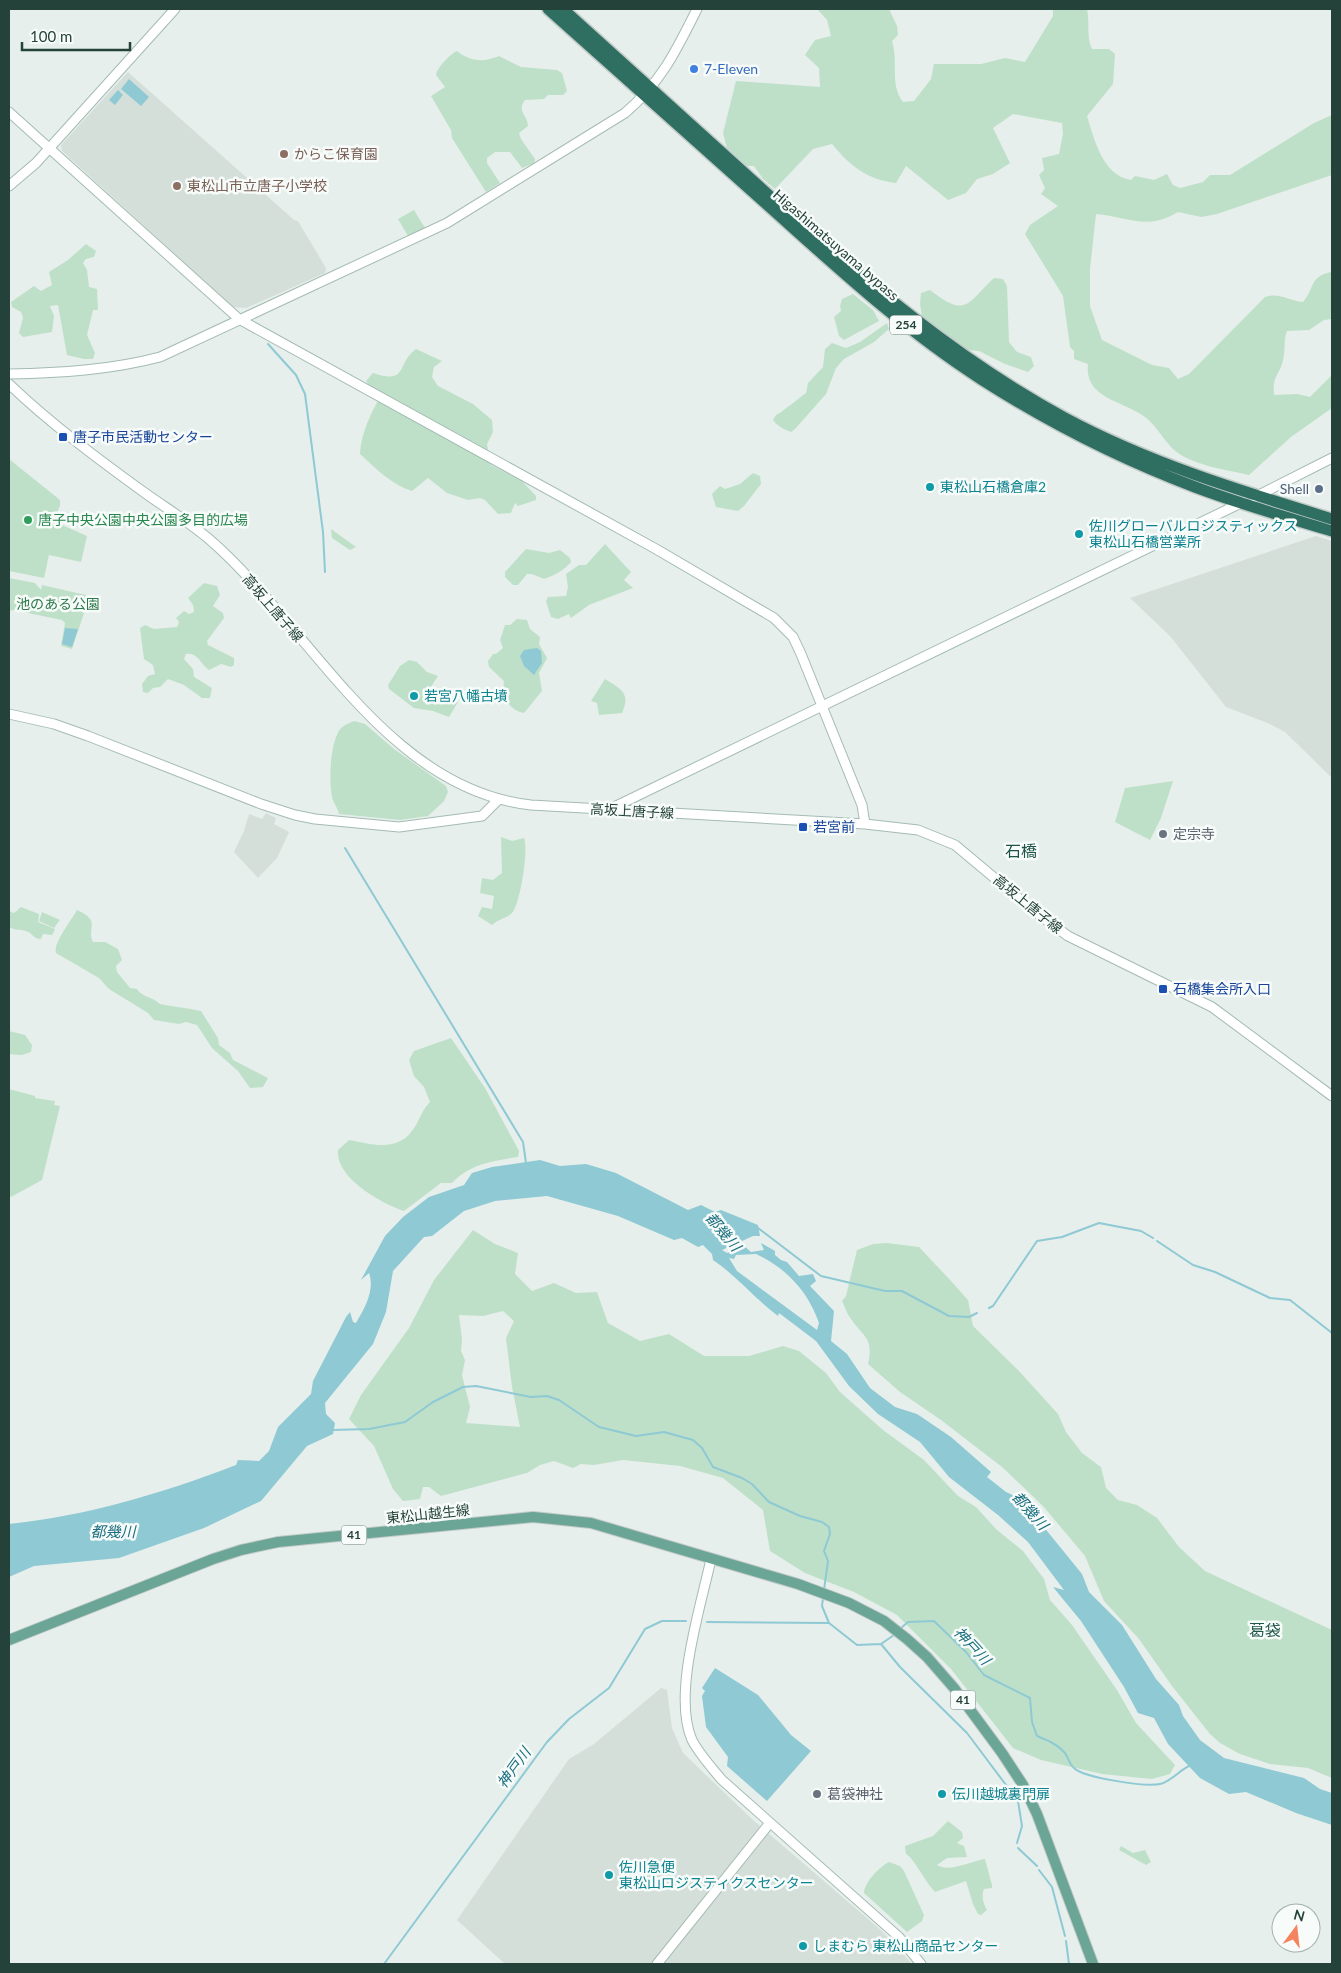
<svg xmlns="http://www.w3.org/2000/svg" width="1341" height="1973" font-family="Lato,'Noto Sans JP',sans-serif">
<rect width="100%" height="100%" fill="#e6efeb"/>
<path fill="#d4dfda" d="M128,72L294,220L298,221L326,268L325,273L246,308L233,307L62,151L61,145Z
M1316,536L1332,541V778L1285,732L1270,724L1226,707L1170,636L1130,598Z
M266,813L276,818L274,824L289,832L277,858L258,878L234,852L244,831L249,814L262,819Z
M661,1688L667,1690L672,1728L683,1753L753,1820L882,1931L912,1964H505L457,1920L569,1759L594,1744Z"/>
<path fill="#bfe0c8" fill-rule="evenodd" d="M817,9H889L897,26L898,35L892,41C899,64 889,83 903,102L914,101L931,79L934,64H981L1005,58L1025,62L1053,16V9H1087C1090,23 1086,36 1092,49H1109L1115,54L1113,84L1087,116C1094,139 1103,176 1131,180L1135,176L1154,180L1167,174L1173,185L1180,188L1203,182L1210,175H1230L1314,123L1332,115V175L1217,214L1201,217L1178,212C1146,231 1129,217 1096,214L1090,269V306L1102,340L1152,365L1169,368L1178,379L1189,374L1265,297C1278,292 1290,301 1303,302C1315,288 1309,276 1332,272V319L1324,320L1309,330L1287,331C1283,341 1286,349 1283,360C1280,375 1272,375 1274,395L1297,394L1310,397L1332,375V408L1291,437L1249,475C1227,470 1190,465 1173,449C1163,439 1154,422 1142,415C1120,400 1084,397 1088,364L1074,359V351L1070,347L1063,296L1025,234L1030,225L1058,206L1041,194L1045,188L1039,175L1044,170L1042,158L1059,154L1063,134L1062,123L1013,114L993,128L1010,163L993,174L977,179L966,193L948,200L906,166L896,183C868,180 850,166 832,144L813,149L775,189L763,179L754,166H747L727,148L723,133L736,81L820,87L819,68L805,55L815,40L831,36L827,20Z
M457,51C469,61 483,63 499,56L521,67L557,70L562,73L567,91L563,95H548L544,99L525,100C516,112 528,115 528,126L519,133L521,139L535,159L534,163L522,168L510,152H495L487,158V163L500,183L486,192L452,138L451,130L431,96L445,87L436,75C437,68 450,54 457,51Z
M414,210L425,228L408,236L398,219Z
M86,244L96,251L94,257L86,259L83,263L87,270L89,287L97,289L98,310H93L87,335L95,353L93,359H84L67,355L58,305L50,306L54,316L52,332L23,337L19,333L23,318L21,312L12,307L11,302L34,286L41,291L52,285L49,272L68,260Z
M994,278L1003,279L1007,286L1009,342L1017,352L1031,357L1034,366L1028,372L1005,364L979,351L967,350L944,333L933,331L923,322L920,304L921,293L930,290C967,319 967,303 994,278Z
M853,294L873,310L879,321L844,340L839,336L834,317L841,311L840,306L842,299Z
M887,323L889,329L874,342L844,359L836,368L826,394L795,429L791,432C785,430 776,425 773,420L776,415C781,413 799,398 806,393L808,383L823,367L825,349L832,343L846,348L860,342Z
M416,349L442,361L434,367L432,377L438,386L473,404L492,420L493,432L487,444L491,465L522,481L536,496V500L518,506L515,503L511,513L498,514L485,500L480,498L468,500L447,493L428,478L412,491C392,485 375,468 360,454C361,434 372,409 383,393L370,387L366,381L373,373C409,385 396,363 416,349Z
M9,459L60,500V506L53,521L87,536L81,562L49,555L44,578L9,571Z
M753,473L760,476L761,484L744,506L738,511L716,507L712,494L720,486L725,489L740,484Z
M331,529L356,547L350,550L332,538Z
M605,544L631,572L624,580L633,588L589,605L571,618L569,614L558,619L551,617L546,601L548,597L566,596L568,587L566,574L579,565H586Z
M526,549L549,553L560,550L570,558L571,562C563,571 555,575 544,579L532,574H527L518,585H513L505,577V572Z
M9,578L35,583L41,590L42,585L86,595L88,601L72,649L61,646L65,623L62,620L23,612L22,608L9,611Z
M204,583L217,586L220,595L213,606L223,613L224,618L207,641L208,645L234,658V665L231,667L221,664L209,670C200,664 198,652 186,654L184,659L193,669L194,677L212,688L210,698H202L184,685L168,679L160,687L153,688L148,693L143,692L142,684L148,676L155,674L153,665L144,659L140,628L145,625L154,629L177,627L179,622L176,618L184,611L189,614L194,612L193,605L188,598Z
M517,619L527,620L530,629L540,637L539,644L547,658L539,673L542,691L524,713C508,710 502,695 504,681L489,667L488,661L493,654H496L503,648L500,640L505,625H510Z
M409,660L417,662L427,672L438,676L426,694L429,698L440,695L458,702L449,717L433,711L414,708L389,689L388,685L400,666Z
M605,679C621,689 631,693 622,713L599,715L597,703L591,701Z
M355,721L365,724L394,749L446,786L448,792L444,801L428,816L400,820L339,814C338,808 333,803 332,797C329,781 330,750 337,735C339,727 348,723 355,721Z
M1173,781L1161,818L1150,840L1115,822L1125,788Z
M501,837L512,841L524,838C529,849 520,905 512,913C507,918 498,919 492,925L478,916L482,907L492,909L494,896L480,893L482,878L493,880L502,873Z
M21,907L39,914L38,922L55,929L52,935L43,934L41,939C33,939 33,933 26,931C19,929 16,931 9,927V911L14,913Z
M77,910C102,921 86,928 93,942H105L118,949L122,960L116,966L117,972L130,988L137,989C142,997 153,997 160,1004C175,1007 187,1008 201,1011L218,1038L219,1045L230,1053L233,1060L268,1078L263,1087L250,1088L238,1071L212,1048L197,1025L186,1022L179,1024L154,1020L148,1013L109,989L99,978L56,953C53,943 71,921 77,910Z
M42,912L60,920L54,928L39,921Z
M9,1031L25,1035L32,1045L31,1052L22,1055L9,1054Z
M451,1038L485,1088L519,1151L518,1157C492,1161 470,1164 452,1183H441L404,1211C382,1204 335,1178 338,1150L349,1140C375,1145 400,1153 416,1125C421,1116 423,1109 430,1102L424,1087L414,1076L409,1060L414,1051Z
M9,1089L35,1096V1098L55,1101L54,1105L60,1106L42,1180L11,1197L9,1193Z
M473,1230L495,1244L518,1253L515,1274L532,1291L554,1283L576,1293L597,1292L608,1323L640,1341L669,1334L704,1356H749L783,1346L799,1351L826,1373L840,1392L883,1430L924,1460L958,1496L976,1507L996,1529L1023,1551L1044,1579L1050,1600L1072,1625L1117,1690L1136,1723L1175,1765L1170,1774L1152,1779L1102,1774L1041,1760L1013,1748L951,1669L897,1615L854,1592L805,1573L770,1551L763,1510L723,1478L680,1466L623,1460L594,1465L581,1464L573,1468L554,1461L540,1465L527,1473L441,1496L429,1487H423L420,1499L403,1501L393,1489L374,1446L349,1419L361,1395L409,1328L434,1280ZM503,1311L514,1321L506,1338L512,1387L520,1427L466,1423L470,1407L462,1375L465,1360L461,1351L462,1339L459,1315L483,1316Z
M887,1243L919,1247L951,1281L968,1300L973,1326L1019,1371L1058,1414L1066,1432L1082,1453L1101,1467L1106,1488L1118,1500L1137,1505L1157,1518L1179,1547L1205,1571L1332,1630V1778L1308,1768L1270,1764L1240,1754L1220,1743L1210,1734L1172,1686L1139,1639L1104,1601L1085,1556L1043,1506L1002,1467L941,1420L900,1392L868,1364C874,1337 863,1337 851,1319C847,1314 845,1307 842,1301L846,1296L857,1250L873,1244Z
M948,1821L962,1832L963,1838L957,1843L964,1846L967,1857L947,1858L937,1865C949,1873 971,1861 985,1859L992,1885V1888L984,1889C981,1896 983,1903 987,1910L981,1915L978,1914L973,1904L966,1881L935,1892C926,1883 913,1857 906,1854L905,1846L933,1836Z
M1121,1846L1133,1853L1145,1850L1151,1862L1146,1865L1119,1850Z
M889,1862L900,1866L904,1871L924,1915L922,1921L907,1932L864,1893C864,1883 880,1866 889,1862Z"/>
<path fill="#8ec9d4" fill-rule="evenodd" d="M129,79L149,97L141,106L121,89Z
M118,90L123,95L115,105L109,100Z
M65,628L78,629L72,647L62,644Z
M537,648L541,651L542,663L534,675L524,666L520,656L524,650Z
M540,1160L560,1166L586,1164L616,1173L688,1210L701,1205L715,1212L721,1210L758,1225L760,1236H753L722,1250L727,1253L743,1245L751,1252L764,1250L761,1243L775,1251V1255L781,1260L787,1262L799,1276L813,1274L816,1281L810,1286L834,1311L831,1341L847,1354L870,1388L895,1407L917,1414L951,1437L991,1472L987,1477L1006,1492L1021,1499L1082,1574L1089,1592L1122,1625L1156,1679L1179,1705L1183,1716L1200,1740L1224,1758L1304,1778L1320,1789L1332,1793V1825L1296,1813L1246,1792L1229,1794L1200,1778L1168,1744L1154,1718L1138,1713L1124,1687L1081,1621L1053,1587L1064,1590L1028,1542L998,1515L949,1477L920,1442L878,1414L849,1386L816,1341L779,1313L778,1316C755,1299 737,1276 713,1260L712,1254L703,1245L698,1247L682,1238L674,1240L618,1216L547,1196L495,1201L464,1211L432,1236L424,1237L393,1271L386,1312L373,1344L325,1403L326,1414L335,1423L333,1434L307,1446L261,1501L204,1528L119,1558L34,1566L9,1577V1524C87,1516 163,1493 236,1465L238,1460L259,1461L269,1451L278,1427L311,1394L313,1381L346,1317L350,1312L353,1322L356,1323C365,1308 375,1290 369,1273L361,1280L385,1236L403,1217L429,1197L464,1185L472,1173L492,1167ZM756,1254C786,1268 808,1291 819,1323L817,1330L737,1271L729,1258L734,1259L736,1255Z
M715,1668L758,1695L791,1735L811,1751L767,1801L727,1766L728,1757L706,1727L702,1696L705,1691L702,1688Z"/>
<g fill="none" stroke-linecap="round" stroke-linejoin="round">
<path stroke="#8ec9d4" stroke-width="2" d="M268,344L296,375L305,394L323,532L325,572
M345,848L523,1142L526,1163
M758,1228L821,1276L885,1291H902L949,1316L969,1317L977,1313
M1157,1241L1193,1265L1215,1272L1270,1298L1290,1300L1332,1333
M989,1308L993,1306L1037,1241L1062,1237L1099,1223L1141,1231L1153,1238
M332,1430L369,1429L405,1422L433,1402L463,1387L476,1386L531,1397L547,1396L559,1400L599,1427L636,1436L664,1432L693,1440L702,1448L713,1467L742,1478L752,1484L769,1502L800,1516L822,1522L829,1527L830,1534L824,1551L828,1561L824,1590
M823,1598L822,1606L829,1623
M707,1622L829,1623L857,1645L881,1644L894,1635
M901,1628L908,1622L934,1621L966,1652L984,1675L1030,1698L1032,1722L1037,1736C1047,1740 1057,1744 1064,1752C1068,1756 1069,1764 1074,1768C1084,1778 1146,1787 1160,1784C1170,1782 1180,1770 1189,1766
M881,1644L900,1667L967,1733L1018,1801L1022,1826L1017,1843
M1018,1848L1037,1866
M1039,1870L1052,1887L1065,1936
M1066,1941L1069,1964
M384,1964L547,1742L569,1719L609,1688L645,1629L662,1621H686"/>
<defs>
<path id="secondary" d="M9,112L239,319L656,549L774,618L793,637L801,654L862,805L865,824
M9,186L36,163L175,9
M9,374C59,373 111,370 160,357L447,223L625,113C662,81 676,51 697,9
M9,384C51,424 98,459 145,493C166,508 189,522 209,539C309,625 385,789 531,805L865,824L918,830L955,845L1034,911L1068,936L1212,1007L1332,1096
M1255,497L1332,458
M9,714L54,724L88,736L261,804L295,815L315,819L399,827L482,816L498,800
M612,808L1243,502
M711,1559C701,1606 672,1695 692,1740C700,1755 711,1767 722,1780L899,1937L921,1964
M657,1964L769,1824"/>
<path id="primary" d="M9,1640L213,1559L241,1550L278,1542L533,1517L591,1523L798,1584L849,1603L884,1621L907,1639L927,1657L954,1688L1002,1753L1023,1785L1037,1814L1093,1964"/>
<path id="highway" d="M548,9C623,76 698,143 773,210C840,270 906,331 981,379C1048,422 1121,459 1195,487C1240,504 1286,517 1332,531
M563,9C632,72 702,135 772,198C864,280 956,359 1065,418C1149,463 1241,491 1332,519"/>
</defs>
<use href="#secondary" stroke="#a4bbb3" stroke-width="11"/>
<use href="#primary" stroke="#c2cac8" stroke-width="12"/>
<use href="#highway" stroke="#c2cac8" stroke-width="14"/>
<use href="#secondary" stroke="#fff" stroke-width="9"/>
<use href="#primary" stroke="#6aa596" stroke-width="10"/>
<use href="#highway" stroke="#2f6f62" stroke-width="11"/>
</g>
<circle fill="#3f7fe0" stroke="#f7fbf9" stroke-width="2" cx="694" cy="69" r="5"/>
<g fill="#8d6e63" stroke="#f7fbf9" stroke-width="2">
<circle cx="284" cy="154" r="5"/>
<circle cx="177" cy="186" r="5"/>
</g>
<g fill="#1a4fb4" stroke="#f7fbf9" stroke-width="2">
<rect x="58" y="432" width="10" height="10" rx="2.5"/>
<rect x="798" y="822" width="10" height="10" rx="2.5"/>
<rect x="1158" y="984" width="10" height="10" rx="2.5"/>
</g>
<g fill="#0f9aa8" stroke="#f7fbf9" stroke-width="2">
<circle cx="930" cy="487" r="5"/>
<circle cx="1079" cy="534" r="5"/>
<circle cx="414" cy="696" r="5"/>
<circle cx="942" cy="1794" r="5"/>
<circle cx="609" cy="1875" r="5"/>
<circle cx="803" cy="1946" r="5"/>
</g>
<circle fill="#5c6f8a" stroke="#f7fbf9" stroke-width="2" cx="1319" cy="489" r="5"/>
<circle fill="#2e9e5b" stroke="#f7fbf9" stroke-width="2" cx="28" cy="520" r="5"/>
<g fill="#6b7280" stroke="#f7fbf9" stroke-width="2">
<circle cx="1163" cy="834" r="5"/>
<circle cx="817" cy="1794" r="5"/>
</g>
<g text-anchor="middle" stroke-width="5" stroke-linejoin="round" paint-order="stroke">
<g fill="#f7fbf9" stroke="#637a73" stroke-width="1">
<rect x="890" y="315.5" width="32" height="19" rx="4"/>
<rect x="341.5" y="1525.5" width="25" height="19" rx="4"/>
<rect x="950.5" y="1690.5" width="25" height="19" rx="4"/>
</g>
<g font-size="12" font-weight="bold" fill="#24423a">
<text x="906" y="329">254</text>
<text x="354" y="1539">41</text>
<text x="963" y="1704">41</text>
</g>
<g font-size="14" fill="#366cbe" stroke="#f7fbf9" text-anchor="start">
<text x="704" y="74">7-Eleven</text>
</g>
<g font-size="14" fill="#785e54" stroke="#f7fbf9" text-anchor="start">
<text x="294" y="159">からこ保育園</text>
<text x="187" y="191">東松山市立唐子小学校</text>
</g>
<g font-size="14" fill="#24423a" stroke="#f7fbf9">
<text transform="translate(836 245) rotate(41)" y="5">Higashimatsuyama bypass</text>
<text transform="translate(273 608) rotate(49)" y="5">高坂上唐子線</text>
<text transform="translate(632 811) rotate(3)" y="5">高坂上唐子線</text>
<text transform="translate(1028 904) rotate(39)" y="5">高坂上唐子線</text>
<text transform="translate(428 1514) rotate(-6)" y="5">東松山越生線</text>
</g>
<g font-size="14" fill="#164399" stroke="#f7fbf9" text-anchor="start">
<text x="73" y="442">唐子市民活動センター</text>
<text x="813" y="832">若宮前</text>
<text x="1173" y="994">石橋集会所入口</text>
</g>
<g font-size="14" fill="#0d838f" stroke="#f7fbf9" text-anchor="start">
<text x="940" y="492">東松山石橋倉庫2</text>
<text x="1089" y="531">佐川グローバルロジスティックス<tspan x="1089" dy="16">東松山石橋営業所</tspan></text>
<text x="424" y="701">若宮八幡古墳</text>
<text x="952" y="1799">伝川越城裏門扉</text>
<text x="619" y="1872">佐川急便<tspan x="619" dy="16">東松山ロジスティクスセンター</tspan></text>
<text x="813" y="1951">しまむら 東松山商品センター</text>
</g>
<g font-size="14" fill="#4e5e75" stroke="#f7fbf9" text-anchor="end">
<text x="1309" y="494">Shell</text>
</g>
<g font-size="14" fill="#27864d" stroke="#f7fbf9" text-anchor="start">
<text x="38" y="525">唐子中央公園中央公園多目的広場</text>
</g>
<g font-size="14" fill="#2d7a4b" stroke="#f7fbf9">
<text x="58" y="609">池のある公園</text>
</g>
<g font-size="14" fill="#5b616d" stroke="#f7fbf9" text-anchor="start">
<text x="1173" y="839">定宗寺</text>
<text x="827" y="1799">葛袋神社</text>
</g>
<g font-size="15" font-style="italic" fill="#1c6f80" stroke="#f7fbf9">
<text transform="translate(723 1232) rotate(50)" y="5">都幾川</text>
<text transform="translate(1030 1511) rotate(48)" y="5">都幾川</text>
<text x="113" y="1537">都幾川</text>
<text transform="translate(972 1646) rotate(47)" y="5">神戸川</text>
<text transform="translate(514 1768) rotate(-54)" y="5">神戸川</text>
</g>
<g font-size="16" fill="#1f5548" stroke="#f7fbf9">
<text x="1021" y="857">石橋</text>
<text x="1265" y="1636">葛袋</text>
</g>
</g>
<rect width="1341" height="1973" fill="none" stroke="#24423a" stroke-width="20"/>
<g transform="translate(1296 1928) rotate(15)"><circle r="24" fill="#f7fbf9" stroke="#a3b1ad"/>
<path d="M0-4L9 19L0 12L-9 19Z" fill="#f4845f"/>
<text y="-8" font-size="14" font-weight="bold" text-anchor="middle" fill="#24423a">N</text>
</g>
<path d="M22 42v8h108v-8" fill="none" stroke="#24423a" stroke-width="2.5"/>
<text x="30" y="42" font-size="15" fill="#24423a" stroke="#f7fbf9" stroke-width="4" paint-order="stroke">100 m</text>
</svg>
